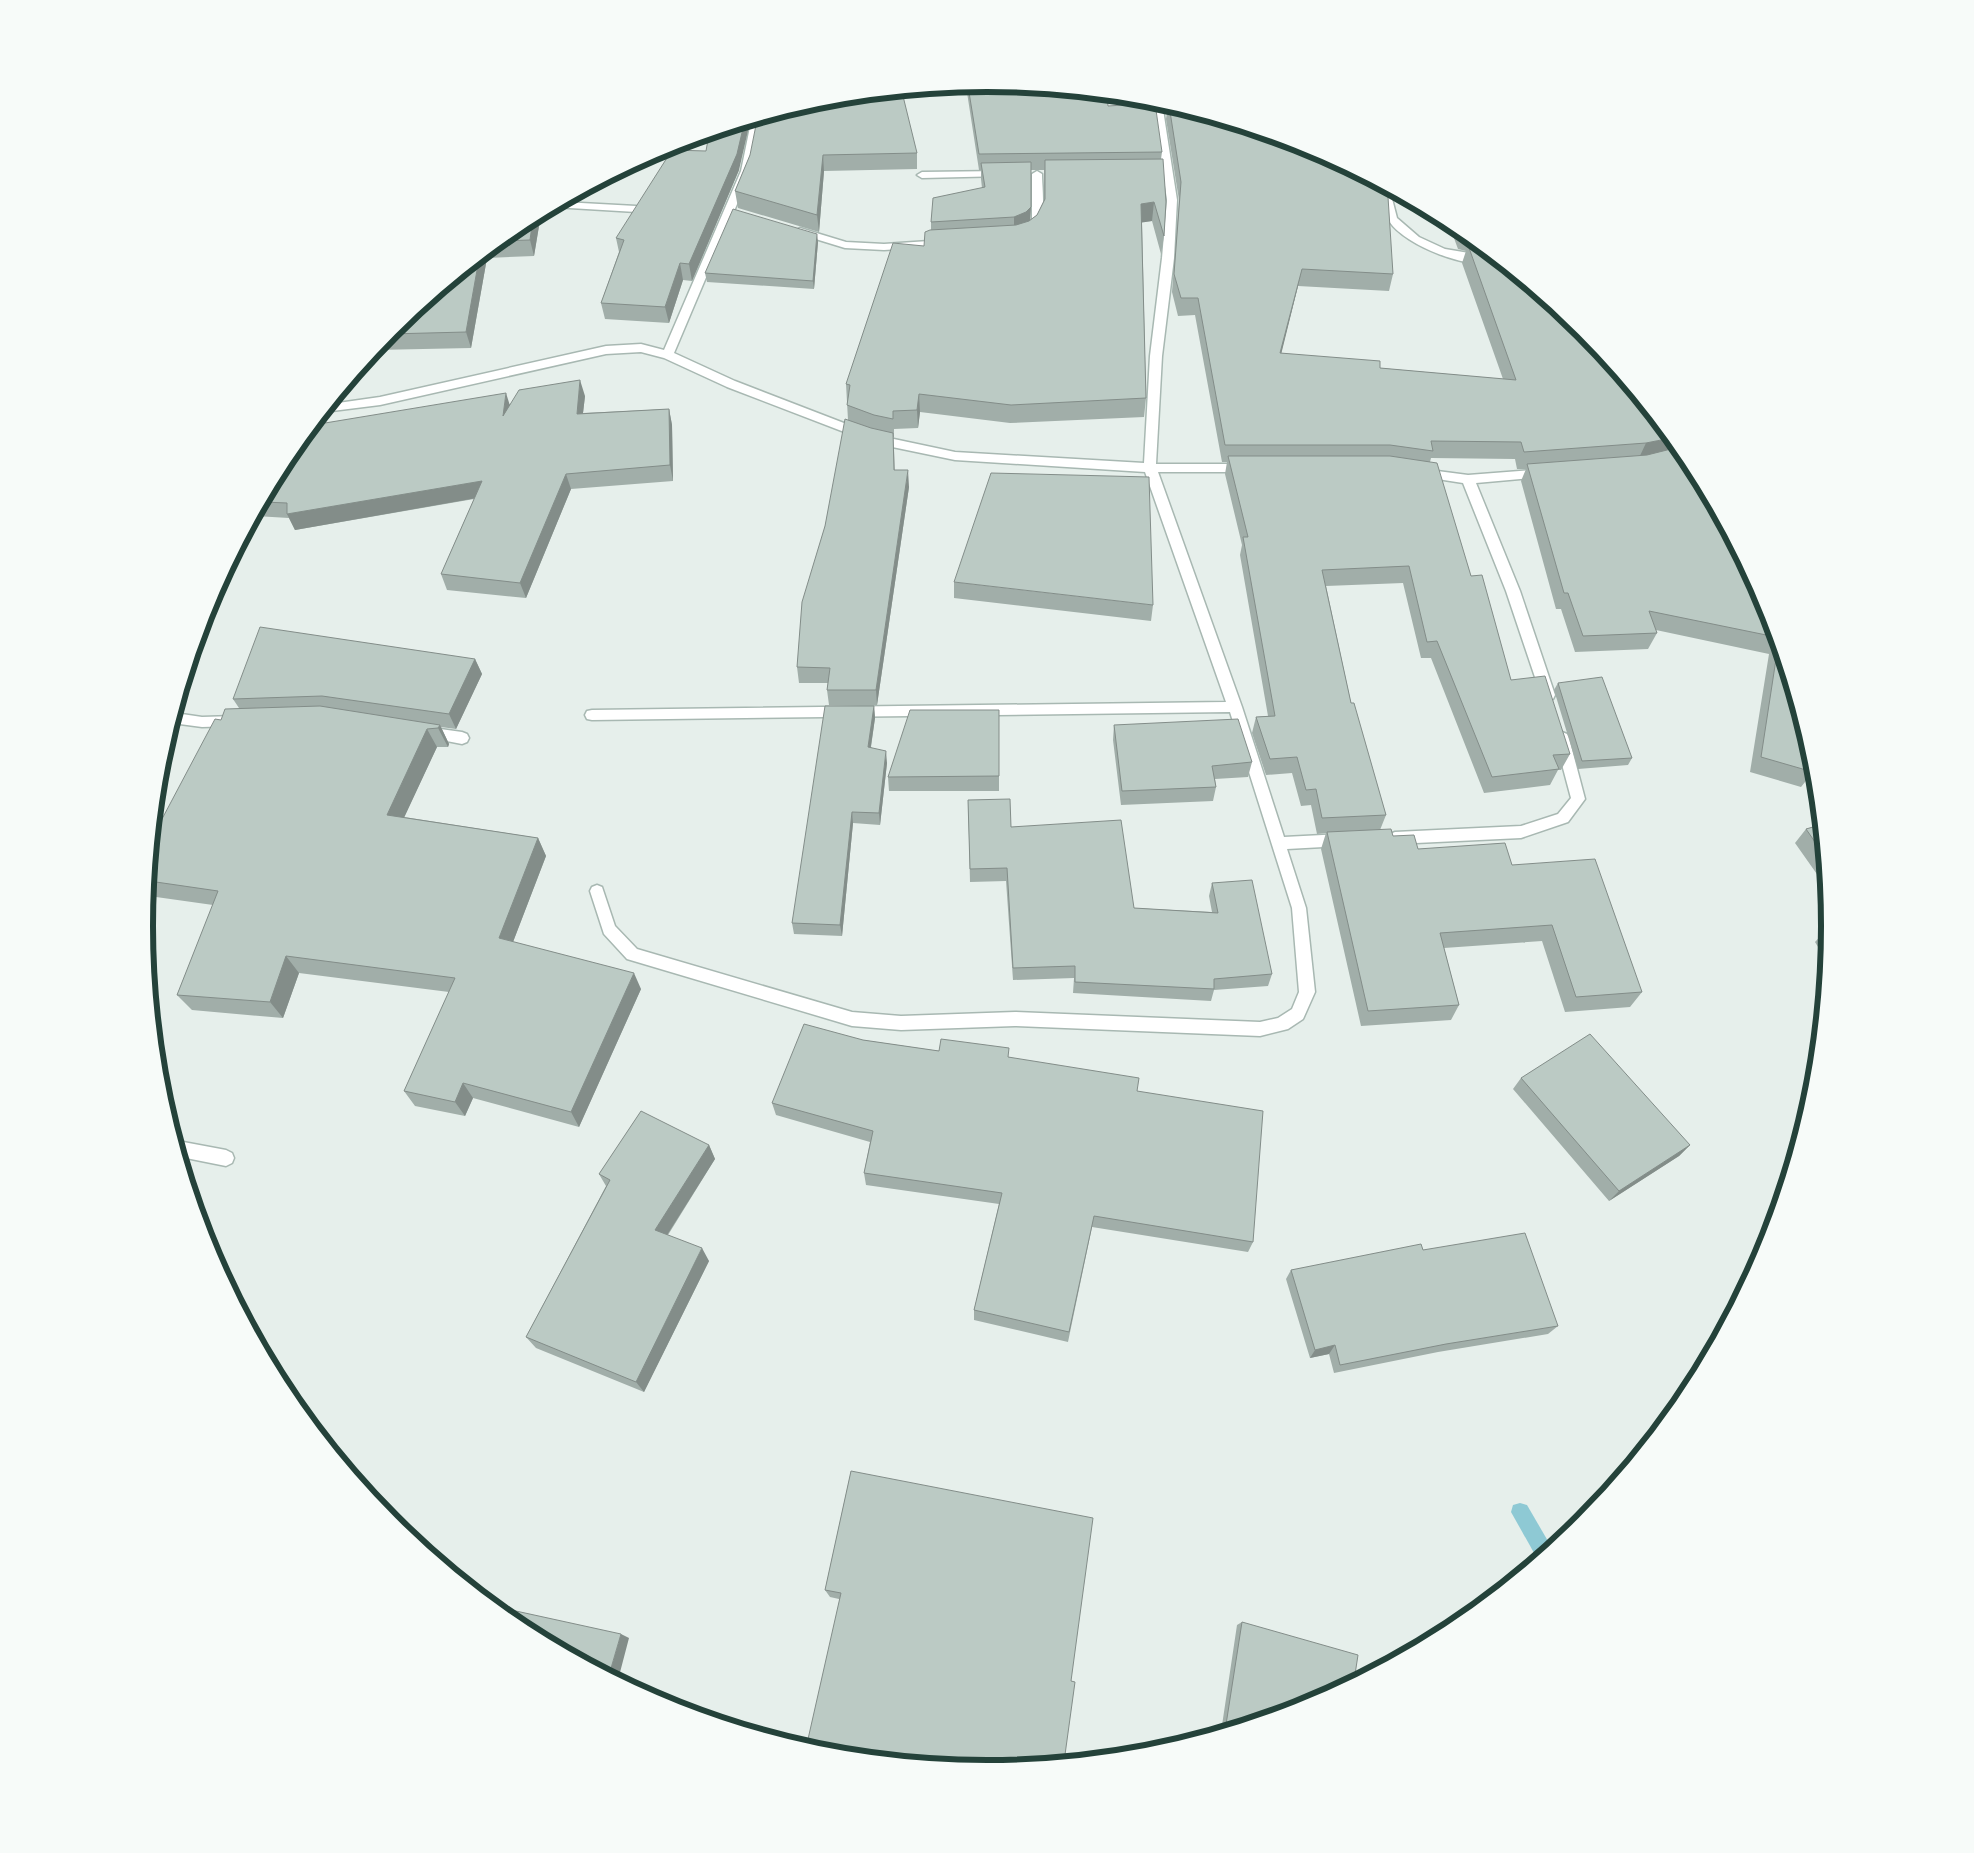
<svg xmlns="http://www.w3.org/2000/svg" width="1974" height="1853" font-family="Mulish,sans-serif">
<rect width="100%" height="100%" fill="#e6efeb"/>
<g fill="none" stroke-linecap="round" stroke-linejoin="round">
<path fill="#8ec9d4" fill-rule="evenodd" d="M1520,1503L1527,1505L1552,1548L1538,1560L1511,1512L1513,1505Z"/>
<defs>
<path id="street" d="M1153,100L1162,103L1177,200L1174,258L1162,356L1156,464H1244L1250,468L1244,472H1158L1242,707L1284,837L1342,834L1347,836L1349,840L1347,844L1342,846L1287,849L1306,908L1315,992L1303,1019L1288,1029L1260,1036L1015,1026L901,1030L852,1026L627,959L604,934L590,891L592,887L597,885L602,887L615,926L637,949L852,1012L901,1016L1015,1012L1260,1022L1278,1018L1292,1009L1299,992L1292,908L1230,712L592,720L587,719L585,715L587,711L592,710L1226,702L1145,472L955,460L873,443L727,387L664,358L641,352L606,354L380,405L324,412L331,404L380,397L606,346L641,344L664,350L741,171L751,122L760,119L751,171L674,353L735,381L875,435L955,452L1144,463L1150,356L1162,258L1167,200Z
M1002,171L1006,172V176L922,178L917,175L922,172Z
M1037,171L1042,174C1042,189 1048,230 1031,235L1026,232L1032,224V174Z
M1380,186L1390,191L1397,218L1419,237L1445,249L1493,257L1501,264C1471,270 1406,247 1389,221C1382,212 1382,199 1379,188Z
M563,202L636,206L641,209L636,212L553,207Z
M800,228L846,242L884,244L944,240L949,243L944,246L884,250L845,248L796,233L795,231Z
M1422,469L1468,475L1544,469L1550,473L1544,477L1476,483L1520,591L1555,695L1553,699H1543L1541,695L1506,591L1463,483L1418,476L1416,473Z
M175,713L202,717L234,716L239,717L241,721L239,725L234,726L202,727L172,723Z
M426,727L462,732L467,734L469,738L467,742L462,744L426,737L421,736L419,732L421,728Z
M1562,732L1567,734L1569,738L1585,799L1568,822L1521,838L1395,844L1390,842L1388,838L1390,834L1395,832L1521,826L1558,814L1571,798L1555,738L1557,734Z
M1811,1087L1814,1088L1810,1103L1806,1101L1803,1094L1805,1089Z
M178,1141L226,1150L232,1153L234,1158L232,1163L226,1166L181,1157L176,1142Z"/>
</defs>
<use href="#street" stroke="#a8b8b2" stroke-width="3"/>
<use href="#street" fill="#fff" fill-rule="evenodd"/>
</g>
<path fill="#a1aea9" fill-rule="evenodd" d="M987,84L1108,106L1162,152L1161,159L1164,236L1161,254L1152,221L1142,222L1146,398L1144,417L1010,423L920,412L918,428L894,429V437H893L894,470L909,487L877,705H829L827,690L828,683H799L797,667L825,526L848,420L846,384L924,246L931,230V222L982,188L981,179V170H979L966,86ZM1031,170H1044V200L1037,215L1030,220Z
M1168,105L1310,148L1393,274L1389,291L1298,286L1281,353L1380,368L1503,379L1462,263L1466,251L1458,249L1448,222L1455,226L1583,331L1766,604L1814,762L1813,772L1801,787L1750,772L1769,654L1656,630L1657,633L1648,649L1575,652L1561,609H1556L1521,481L1526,469H1517L1515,459L1431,458L1430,462L1471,576L1511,680L1570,754L1561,770H1558L1550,785L1484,793L1431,658H1421L1403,583L1326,586L1351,703L1386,815L1380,830L1418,849L1512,865L1642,992L1630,1007L1565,1012L1542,941L1444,948L1459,1005L1451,1020L1361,1026L1321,849L1326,833L1317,834L1311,805L1301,806L1292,773L1266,775L1252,733L1256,717L1268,716L1240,555L1242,545L1225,474L1227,462H1222L1195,315L1178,316L1172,292L1179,200L1166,119Z
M706,151L739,170L692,281L683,280L669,323L605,319L601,303L619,252L616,238Z
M917,153V169L824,171L819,232L738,208L735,191L750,155Z
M541,214L534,256L487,258L471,348L375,350L391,330L519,226Z
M818,242L814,289L707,282L705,273Z
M585,396L583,413L669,409L672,425L673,481L571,489L526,598L447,590L441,574L474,499L295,530L289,518L255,516L286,458L510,404Z
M954,582L1153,605L1151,621L954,598Z
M475,659L482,674L456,729L441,727L449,744L448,747H437L404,817L538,838L546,856L513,942L641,989L579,1127L473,1098L465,1116L415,1106L404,1091L449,992L299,973L283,1018L192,1010L177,995L213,905L149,896L147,895L153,836L239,708L233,699Z
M1558,683L1632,758L1628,765L1578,769L1554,690Z
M874,706L875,718L871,747L887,763L880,825L853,823L842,936L794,934L792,923Z
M999,710V791H889L888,777Z
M1114,725L1252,762L1248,777L1215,779L1216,787L1213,801L1121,805L1113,740Z
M968,800L1011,827L1134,908L1212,912L1209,896L1212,883L1272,974L1268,986L1214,990L1211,1001L1073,993L1074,978L1013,980L1006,881L970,882Z
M1820,825L1826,887L1795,843L1806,829Z
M1827,929H1830L1826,960L1815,942Z
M863,1040L939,1051L1009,1057L1137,1091L1253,1242L1248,1252L1092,1227L1068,1342L974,1320V1310L999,1204L866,1185L864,1173L870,1142L776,1115L772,1103Z
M1521,1078L1690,1145L1679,1156L1609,1201L1513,1089Z
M709,1145L715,1159L668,1235L709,1261L644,1392L536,1348L526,1337L606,1186L599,1174Z
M1423,1250L1558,1326L1548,1334L1438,1352L1334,1373L1329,1354L1310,1358L1286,1279L1291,1270Z
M851,1471L1064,1762L839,1599L830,1597L825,1590Z
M1242,1622L1309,1705L1221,1732L1237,1625Z"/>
<path fill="#838d89" d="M750,122L739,170L692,281L689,264L744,124Z
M823,155L824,171L819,232L817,215Z
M1154,202L1152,221L1139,223L1141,204Z
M1031,207L1030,223L1014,234V217Z
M541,214L534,256L530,240L533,218Z
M817,234L818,242L814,289L813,281Z
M486,253L487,258L471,348L466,332L479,259Z
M680,263L683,280L669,323L665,307Z
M1302,269L1298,286L1277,371L1280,353Z
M580,380L585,396L581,430L577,414Z
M506,393L511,409L503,416Z
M919,394L920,412L918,428L917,410Z
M669,409L672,425L673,481L670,465Z
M893,433L894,449L895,486L894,470Z
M1671,438L1681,450L1638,460L1646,443Z
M908,470L909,487L877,705L876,690Z
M566,474L571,489L526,598L520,583Z
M482,481L488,496L295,530L287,514Z
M475,659L482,674L456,729L449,714Z
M874,706L875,718L869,759L868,747Z
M440,725L449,744L448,747L438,728Z
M427,729L437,747L397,833L387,815Z
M886,751L887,763L880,825L879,813Z
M852,812L853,823L842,936L840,925Z
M538,838L546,856L508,955L499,938Z
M286,956L299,973L283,1018L270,1002Z
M634,973L641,989L579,1127L571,1112Z
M463,1083L473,1098L465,1116L455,1102Z
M709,1145L715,1159L662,1243L655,1230Z
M1690,1145L1679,1156L1609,1201L1619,1191Z
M702,1248L709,1261L644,1392L636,1382Z
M1335,1345L1329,1354L1310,1358L1315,1350Z
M621,1634L629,1638L618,1680L609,1675Z"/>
<path fill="#bbcac4" stroke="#838d89" d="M987,84L1107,96L1108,106L1155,103L1162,152L979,154L968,86Z
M902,92L917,153L823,155L817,215L735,191L750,155L757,120L823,100Z
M1169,105L1310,148L1386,189L1388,197L1393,274L1302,269L1280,353L1380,361V368L1516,380L1468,245L1482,247L1583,331L1671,438L1646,443L1524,452L1521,442L1431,441L1433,451L1390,445H1225L1198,298H1181L1174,274L1181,182Z
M744,124L737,154L689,264L680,263L665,307L601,303L624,240L616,238L672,150L706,151L709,134Z
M1163,159L1166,202L1164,236L1154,202L1141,204L1146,398L1011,405L919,394L917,410L893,411V419L874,415L847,405L850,385L846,384L893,243L924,246L925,232L930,230L1016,225L1029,221L1037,215L1045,199V160Z
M1031,162V207L1026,212L1014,217L931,222L933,198L985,187L981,163Z
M733,209L817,234L813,281L705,273Z
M533,218L530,240L500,241L519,226Z
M479,259L466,332L389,334L391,330Z
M580,380L577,414L669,409L670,465L566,474L520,583L441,574L482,481L287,514V503L263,502L286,458L313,425L506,393L503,416L519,390Z
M845,419L871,428L893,433L894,470H908L876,690H827L830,668L797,667L802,602L825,526Z
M1679,447L1688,459L1766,604L1776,637L1649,611L1657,633L1583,636L1568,593H1564L1527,464L1647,455Z
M1228,456H1390L1437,463L1471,576L1482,575L1511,680L1545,676L1570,754L1553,755L1559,769L1492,777L1437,641L1427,642L1409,566L1322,570L1351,703H1354L1386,815L1322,818L1316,789L1306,790L1297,757L1270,759L1256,717L1275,716L1243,537H1248Z
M991,473L1149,477L1153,605L954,582Z
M260,627L475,659L449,714L322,696L233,699Z
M1778,646L1814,762L1813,772L1761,757Z
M1602,677L1632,758L1582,761L1558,683Z
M320,706L440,725L438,728L427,729L387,815L538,838L499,938L634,973L571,1112L463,1083L455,1102L404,1091L455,978L286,956L270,1002L177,995L218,891L149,881L153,836L215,719L221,720L225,709Z
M825,706H874L868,747L886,751L879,813L852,812L840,925L792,923Z
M910,710H999V776L888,777Z
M1238,719L1252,762L1212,766L1216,787L1122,791L1114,725Z
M1010,799L1011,827L1121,820L1134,908L1218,913L1212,883L1252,880L1272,974L1214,979V989L1075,982V966L1013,968L1007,868L970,869L968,800Z
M1820,825L1822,852L1806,829Z
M1391,829L1393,836L1414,835L1418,849L1505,843L1512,865L1595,859L1642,992L1576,997L1552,925L1440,933L1459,1005L1368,1011L1327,832Z
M804,1024L863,1040L939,1051L941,1039L1009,1048L1008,1057L1139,1078L1137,1091L1263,1111L1253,1242L1094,1216L1069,1332L974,1310L1002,1193L864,1173L873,1131L772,1103Z
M1590,1034L1690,1145L1619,1191L1521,1078Z
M641,1111L709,1145L655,1230L702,1248L636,1382L526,1337L610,1180L599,1174Z
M1525,1233L1558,1326L1446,1344L1340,1365L1335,1345L1315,1350L1291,1270L1421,1244L1423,1250Z
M851,1471L1093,1518L1071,1681L1075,1682L1064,1762L987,1769L822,1753L806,1748L841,1593L825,1590Z
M493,1606L621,1634L609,1675L519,1627Z
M1242,1622L1358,1655L1354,1681L1309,1705L1225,1731Z"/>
<path d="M0 0H1974V1853H0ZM153 926a834 834 0 1 1 1668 0a834 834 0 1 1-1668 0Z" fill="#f7fbf9" fill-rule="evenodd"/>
<path fill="none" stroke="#24423a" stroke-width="6" d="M153 926a834 834 0 1 1 1668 0a834 834 0 1 1-1668 0Z"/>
</svg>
